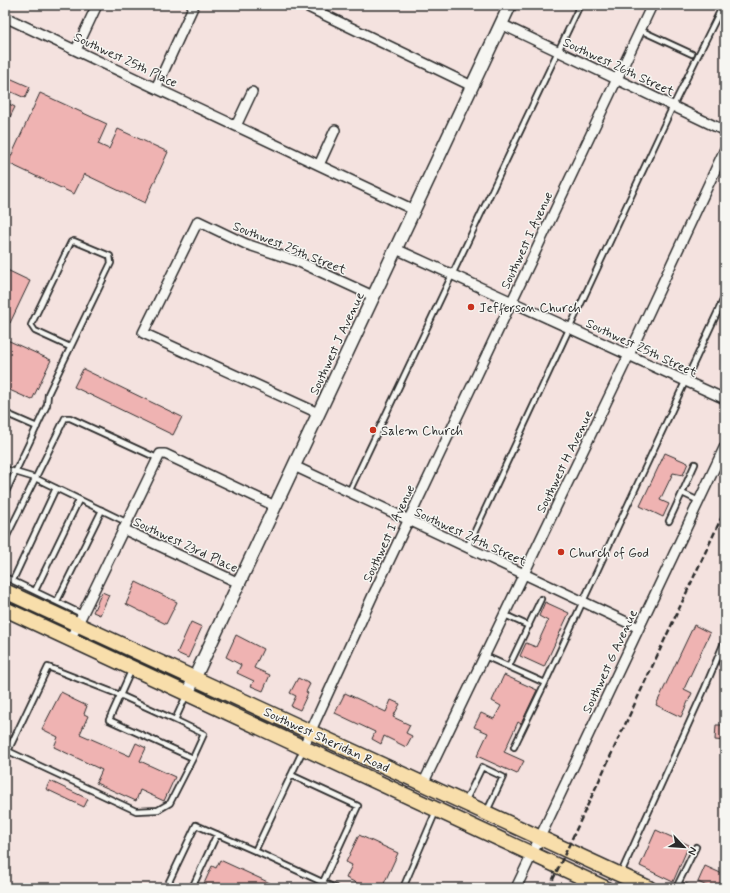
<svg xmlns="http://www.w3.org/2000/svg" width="730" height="893" font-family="Mynerve,sans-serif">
<rect width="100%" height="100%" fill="#f4e2df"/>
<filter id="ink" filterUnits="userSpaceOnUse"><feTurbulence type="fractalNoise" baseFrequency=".025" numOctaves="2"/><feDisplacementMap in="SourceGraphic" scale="8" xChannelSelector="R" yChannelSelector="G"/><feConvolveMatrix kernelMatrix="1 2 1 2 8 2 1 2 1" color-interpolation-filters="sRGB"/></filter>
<g filter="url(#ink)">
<path fill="#efb3b2" stroke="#2b2b2b" d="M5,76L30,87L25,98L5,89Z
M40,93L107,124L98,144L109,149L118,129L168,152L145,203L84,174L74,194L8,163Z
M5,102L15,107L10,117L5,115Z
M5,269L30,281L10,323L5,321Z
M5,339L51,360L32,400L5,388Z
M83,369L182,417L173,435L74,387Z
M665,453L688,463L683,475L673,473L660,500L669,504L663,517L640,506Z
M136,582L177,602L166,624L126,604Z
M102,592L109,595L100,615L93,612Z
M545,602L569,613L544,667L520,656L526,643L536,647L548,621L539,616Z
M191,622L202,627L188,658L177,653Z
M694,625L710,633L684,689L692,693L681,717L656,705Z
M236,635L263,649L254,668L270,675L263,691L251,686L254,681L237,673L241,665L226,657Z
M504,675L537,690L521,724L518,722L504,752L524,761L517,774L477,756L488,733L474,727L481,713L494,719L501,706L492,701Z
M298,678L310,684L306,692L308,693L300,710L291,706L296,696L290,693Z
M61,692L69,696L68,697L87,706L84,714L88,716L80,734L130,756L136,743L146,748L140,761L175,777L164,801L140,790L136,801L96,783L102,770L54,747L58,737L42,729Z
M345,693L386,712L391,700L400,704L393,717L410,725L406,733L412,736L406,747L384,736L381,744L372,739L375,732L335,713Z
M716,725H725V741L715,740Z
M50,781L88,799L84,807L46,789Z
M656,830L689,845L673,882L640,866Z
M359,835L398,853L382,888H367L346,878L352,865L346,862Z
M220,860L270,883L267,888H202L212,866L216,868Z
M705,866L725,875V888H711L698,882Z"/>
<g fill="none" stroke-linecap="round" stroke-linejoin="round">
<defs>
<path id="lane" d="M640,30L692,54
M5,413L37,427
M5,469L35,478L126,522
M349,492L580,5
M682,493L695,464
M5,494L47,405L48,394L111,263L110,256L74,241L71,242L31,325L35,331L70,347
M669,521L682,493L699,501
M5,540L65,418H70L157,458
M467,548L673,106L723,5
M5,577L82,614
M13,580L56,488
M35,591L79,500
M57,601L102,510
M505,615L529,626
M485,656L545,683L725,296
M509,666L541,599
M131,671L109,720L193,758L170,803L158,810L136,811L8,751L48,667L120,695L175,720
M186,696L175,720L204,734L193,758
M514,747L545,683
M303,750L255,851L335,888
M291,775L358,806L323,882
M465,802L482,767L503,777L487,811
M621,873L704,690L725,640
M678,884L696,847
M166,888L196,825L255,851
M192,888L217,834
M403,888L436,811
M676,888L678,884L687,888"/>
<path id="street" d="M304,5L472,86
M5,17L414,210
M501,24L725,131
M76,50L97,5
M156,88L194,5
M236,126L252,92
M319,165L335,130
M396,249L725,399
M318,413L143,333L198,221L246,244L297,261L373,296
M294,466L639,628
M123,529L239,583
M70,640L160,454H165L275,506
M303,748L373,595L652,5
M423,784L629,355L725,149
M516,888L725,446"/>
<path id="secondary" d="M187,694L510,5"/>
<path id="primary" d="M5,591L649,888
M5,609L605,888"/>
</defs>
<use href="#lane" stroke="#2b2b2b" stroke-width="8"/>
<use href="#street" stroke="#2b2b2b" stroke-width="12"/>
<use href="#secondary" stroke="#2b2b2b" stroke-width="15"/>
<use href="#primary" stroke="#2b2b2b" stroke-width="17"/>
<use href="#lane" stroke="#f6f6f2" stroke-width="4.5"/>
<use href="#street" stroke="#f6f6f2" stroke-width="9"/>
<use href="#secondary" stroke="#f6f6f2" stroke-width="12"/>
<use href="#primary" stroke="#f8deab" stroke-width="14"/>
<path stroke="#2b2b2b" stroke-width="2.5" stroke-dasharray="6 3" stroke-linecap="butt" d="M549,888L725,510"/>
</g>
</g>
<g fill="#c8321e" stroke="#f6f6f2" stroke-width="1.5">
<circle cx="471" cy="307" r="4"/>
<circle cx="373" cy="430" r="4"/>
<circle cx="561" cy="552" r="4"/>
</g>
<g text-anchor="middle" stroke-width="3" stroke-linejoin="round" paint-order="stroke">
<g font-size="13" fill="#2b2b2b" stroke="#f6f6f2">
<text transform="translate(126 59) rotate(25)" y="5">Southwest 25th Place</text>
<text transform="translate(619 66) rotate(25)" y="5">Southwest 26th Street</text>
<text transform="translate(526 240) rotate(-65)" y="5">Southwest I Avenue</text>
<text transform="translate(290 247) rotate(22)" y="5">Southwest 25th Street</text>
<text transform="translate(336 343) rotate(-65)" y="5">Southwest J Avenue</text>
<text transform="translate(642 347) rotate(25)" y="5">Southwest 25th Street</text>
<text transform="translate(564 461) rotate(-64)" y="5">Southwest H Avenue</text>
<text transform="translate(388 533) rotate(-65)" y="5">Southwest I Avenue</text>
<text transform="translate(471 536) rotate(25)" y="5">Southwest 24th Street</text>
<text transform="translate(186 544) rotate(25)" y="5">Southwest 23rd Place</text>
<text transform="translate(609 661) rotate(-65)" y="5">Southwest G Avenue</text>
<text transform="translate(327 739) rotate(25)" y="5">Southwest Sheridan Road</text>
</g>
<g font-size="13" fill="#2b2b2b" stroke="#f6f6f2" text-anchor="start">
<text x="479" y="312">Jefferson Church</text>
<text x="381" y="435">Salem Church</text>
<text x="569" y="557">Church of God</text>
</g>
</g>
<rect width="730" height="893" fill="none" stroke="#f6f6f2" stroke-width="20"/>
<rect x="10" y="10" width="710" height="873" fill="none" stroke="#2b2b2b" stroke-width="1.5" filter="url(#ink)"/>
<g transform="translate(684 847) rotate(115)" stroke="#f6f6f2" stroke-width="3" paint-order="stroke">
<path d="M0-3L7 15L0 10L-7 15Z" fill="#2b2b2b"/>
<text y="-6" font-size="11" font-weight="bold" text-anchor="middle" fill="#2b2b2b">N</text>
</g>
</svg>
